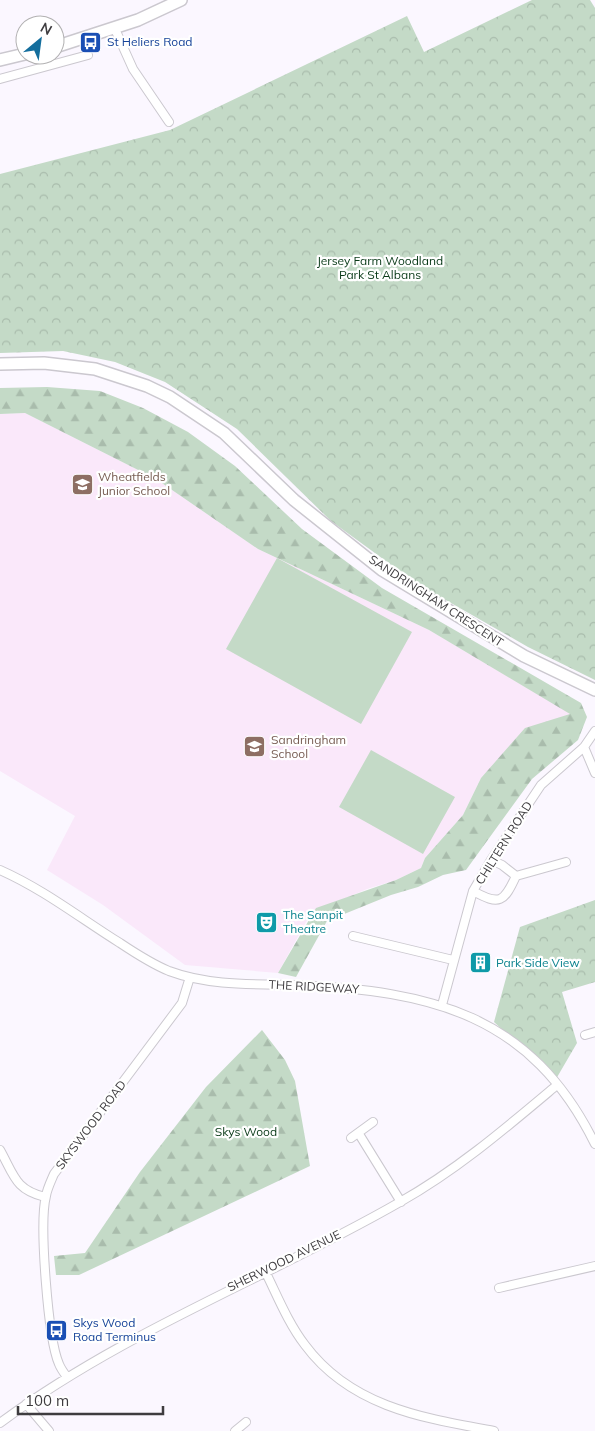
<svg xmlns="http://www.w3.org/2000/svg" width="595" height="1431" font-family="Mulish,sans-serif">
<defs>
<pattern id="forest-firs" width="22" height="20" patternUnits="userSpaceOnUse" patternTransform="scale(1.25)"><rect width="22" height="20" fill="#c4dac7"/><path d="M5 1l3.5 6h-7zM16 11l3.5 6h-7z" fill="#a9bcac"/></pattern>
<pattern id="park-crowns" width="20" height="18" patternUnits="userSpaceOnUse" patternTransform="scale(1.25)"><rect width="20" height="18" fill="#c4dac7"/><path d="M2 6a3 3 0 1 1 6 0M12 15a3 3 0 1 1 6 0" fill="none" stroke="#a9bcac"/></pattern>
</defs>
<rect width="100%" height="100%" fill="#fbf7ff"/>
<path fill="#fae8fa" d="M25,413L156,479L258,549L429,630L571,714L494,766L481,778L463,815L425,858L421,868L396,880L367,889L311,913L278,973L185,965L103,905L47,870L75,816L0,771V414Z"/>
<path fill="url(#forest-firs)" d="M47,387L100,391L143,408L188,432L235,466L302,529L382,588L581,703L587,717L578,740L532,779L466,870L443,875L418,887L391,895L327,921L296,977L278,973L316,908L396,880L421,868L425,858L463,815L481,778L525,728L570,714L429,630L258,549L156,479L25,413L0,414V388Z
M262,1030L285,1060L295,1081L310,1166L79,1275H56L54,1256L85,1253L140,1172L206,1087Z"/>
<path fill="url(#park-crowns)" d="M532,0H590L595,8V680L528,647L416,583L331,521L237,429L165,382L115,362L63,351L0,353V174L170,130L407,16L424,52Z
M595,900V982L562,992L577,1043L556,1079L494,1022L520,927Z"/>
<path fill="#c4dac7" d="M277,558L412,632L361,724L226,649Z
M371,750L455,797L423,854L339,807Z"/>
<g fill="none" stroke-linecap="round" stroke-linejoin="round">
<defs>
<path id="street" d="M115,29L133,69L169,122
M0,79L88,55
M584,747L595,773
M0,870C43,889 80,918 120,943C135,953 152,964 169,971C209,986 254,984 297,985C431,991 531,1014 595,1144
M516,876L566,862
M473,891C500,906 504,902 516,876L502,865L491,860
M353,936L453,960
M442,1005L473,891L491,860L541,785L584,747L595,731
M585,1035L595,1032
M359,1134L401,1202
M351,1138L373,1122
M0,1150C14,1175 15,1190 45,1197
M265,1271C277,1295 288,1323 305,1345C351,1407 423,1418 494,1431
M499,1288L595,1266
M67,1377C64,1373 61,1369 59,1364C48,1339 39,1223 46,1196C47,1189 51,1181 54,1174L182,1003L190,977
M26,1404L49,1431
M0,1423C126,1330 266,1279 400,1202C457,1170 507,1127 557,1085
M235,1431L246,1422"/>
<path id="secondary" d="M55,47L138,20L181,0
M0,60L25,54
M0,364L44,363L95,369L147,386L170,397L224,433L294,500L382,570L524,656L595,690"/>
</defs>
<use href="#street" stroke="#cbc8cf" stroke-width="10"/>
<use href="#secondary" stroke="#cbc8cf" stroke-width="14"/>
<use href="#street" stroke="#fff" stroke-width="8"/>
<use href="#secondary" stroke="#fff" stroke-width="11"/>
</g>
<defs>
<symbol id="bus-square" viewBox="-11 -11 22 22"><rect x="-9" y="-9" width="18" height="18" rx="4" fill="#1a4fb4" stroke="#fff"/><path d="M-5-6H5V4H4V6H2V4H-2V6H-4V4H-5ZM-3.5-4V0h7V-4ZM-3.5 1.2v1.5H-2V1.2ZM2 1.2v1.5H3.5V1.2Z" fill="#fff"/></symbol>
<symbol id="school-square" viewBox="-11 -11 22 22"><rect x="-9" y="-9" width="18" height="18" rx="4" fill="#8d6e63" stroke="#fff"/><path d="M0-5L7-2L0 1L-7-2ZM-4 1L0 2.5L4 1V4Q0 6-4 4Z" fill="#fff"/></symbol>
<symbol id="theatre-square" viewBox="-11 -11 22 22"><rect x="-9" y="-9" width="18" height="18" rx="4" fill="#0f9aa8" stroke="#fff"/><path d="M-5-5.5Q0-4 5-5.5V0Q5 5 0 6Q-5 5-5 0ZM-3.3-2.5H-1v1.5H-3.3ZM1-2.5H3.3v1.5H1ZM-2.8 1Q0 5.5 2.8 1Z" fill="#fff"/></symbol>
<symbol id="building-square" viewBox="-11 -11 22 22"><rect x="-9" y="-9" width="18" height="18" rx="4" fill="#0f9aa8" stroke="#fff"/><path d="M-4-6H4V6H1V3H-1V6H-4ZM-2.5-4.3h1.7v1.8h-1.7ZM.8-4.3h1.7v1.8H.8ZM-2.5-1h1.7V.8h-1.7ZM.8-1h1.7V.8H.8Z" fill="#fff"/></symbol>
</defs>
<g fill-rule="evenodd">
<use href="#bus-square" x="78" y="30" width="25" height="25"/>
<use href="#school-square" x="70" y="472" width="25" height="25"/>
<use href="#school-square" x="242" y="734" width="25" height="25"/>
<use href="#theatre-square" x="254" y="910" width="25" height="25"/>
<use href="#building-square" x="468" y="950" width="25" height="25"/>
<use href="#bus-square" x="44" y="1318" width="25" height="25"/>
</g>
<g text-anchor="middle" stroke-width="4.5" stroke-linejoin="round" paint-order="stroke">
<g font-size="12" fill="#164399" stroke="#fff" text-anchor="start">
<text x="107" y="46">St Heliers Road</text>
<text x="73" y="1327">Skys Wood<tspan x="73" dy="14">Road Terminus</tspan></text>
</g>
<g font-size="12" fill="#083917" stroke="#fff">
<text x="380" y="265">Jersey Farm Woodland<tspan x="380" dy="14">Park St Albans</tspan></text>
<text x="246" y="1136">Skys Wood</text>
</g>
<g font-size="12" fill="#785e54" stroke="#fff" text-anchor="start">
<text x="98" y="481">Wheatfields<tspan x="98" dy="14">Junior School</tspan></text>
<text x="271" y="744">Sandringham<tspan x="271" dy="14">School</tspan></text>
</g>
<g font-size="12" fill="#3e3c3f" stroke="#fff">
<text transform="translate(436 601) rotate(33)" y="4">SANDRINGHAM CRESCENT</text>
<text transform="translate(504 843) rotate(-58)" y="4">CHILTERN ROAD</text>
<text transform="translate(314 987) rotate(3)" y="4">THE RIDGEWAY</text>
<text transform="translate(91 1125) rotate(-53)" y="4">SKYSWOOD ROAD</text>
<text transform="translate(284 1261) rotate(-26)" y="4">SHERWOOD AVENUE</text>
</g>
<g font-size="12" fill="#0d838f" stroke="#fff" text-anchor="start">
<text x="283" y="919">The Sanpit<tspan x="283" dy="14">Theatre</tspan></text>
<text x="496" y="967">Park Side View</text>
</g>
</g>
<g transform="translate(40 40) rotate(29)"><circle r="24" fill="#ffffff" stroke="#b2b1b2"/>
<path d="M0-4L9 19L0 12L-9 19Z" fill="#146e9d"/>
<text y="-8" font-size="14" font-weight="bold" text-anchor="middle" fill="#3e3c3f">N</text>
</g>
<path d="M18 1406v8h145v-8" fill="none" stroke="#3e3c3f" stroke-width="2.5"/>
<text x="25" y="1406" font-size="15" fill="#3e3c3f" stroke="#ffffff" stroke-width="4" paint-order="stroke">100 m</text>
</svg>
